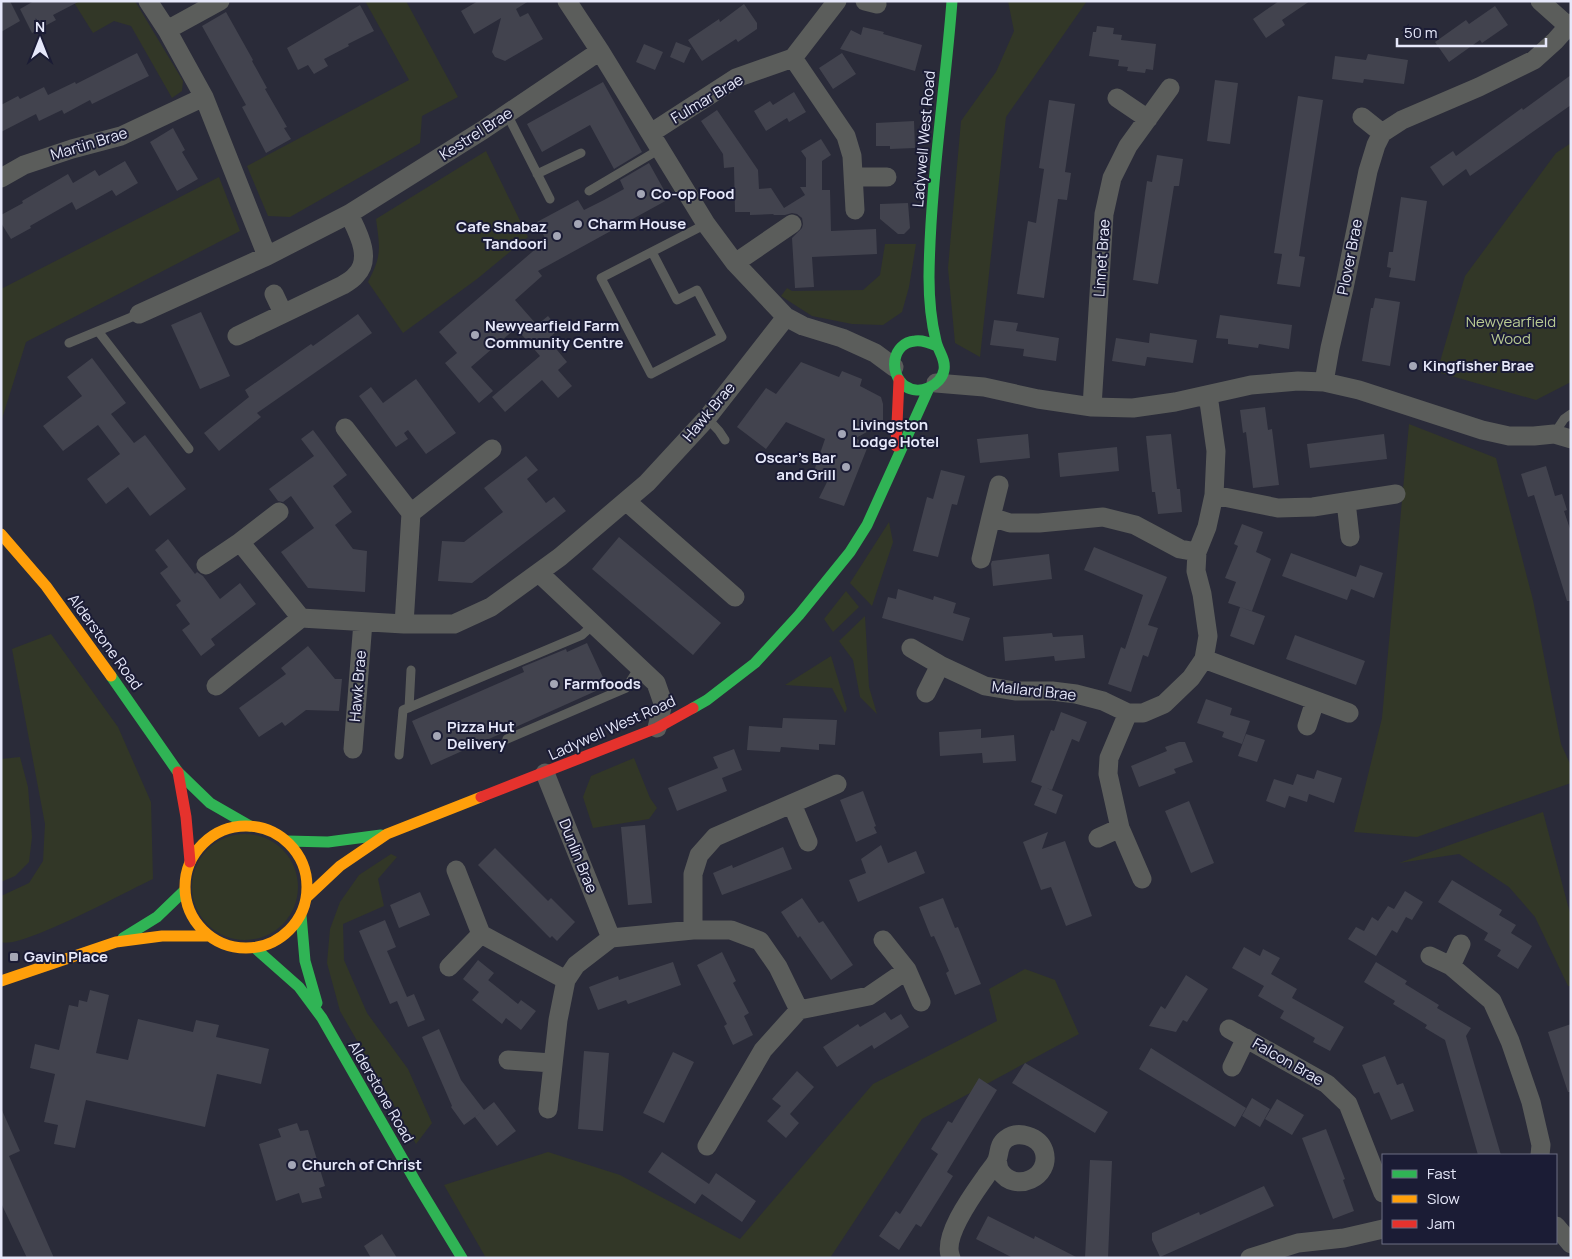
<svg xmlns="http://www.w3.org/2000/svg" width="1572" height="1259" font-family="Manrope,sans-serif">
<rect width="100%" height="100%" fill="#2a2b39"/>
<path fill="#323727" d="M73,1H135L183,81L182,91L172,98L131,26L114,21L93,33Z
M365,1H406L458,97L422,116L420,143L290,217L268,216L247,166L409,80Z
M1008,1H1087L1006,117L980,357L955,343L948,268L961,121L996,72L1014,31Z
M1571,143V382L1536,400L1437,372L1465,276L1556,153Z
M486,151L528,237L477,279L403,333L368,282C382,255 380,249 376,219Z
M219,177L240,231L26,342L1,422V289Z
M885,244H916L909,287L902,312L883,325L852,324L812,316L781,296L787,288L792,291L863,290L880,275Z
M1409,424L1496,458L1533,600L1561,744L1571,766V783L1417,837L1354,832L1382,718Z
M889,522L893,542L872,606L850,583Z
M846,591L859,607L833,632L824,619Z
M865,616L869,687L877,714L860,697L853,660L839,641Z
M51,634L118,727L151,802L153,879C129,890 20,950 1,942V896L29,883L43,861L45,824L12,649Z
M831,656L847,709L845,713L832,688L785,685Z
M20,757L28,787L32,837L29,862L15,876L1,882V759Z
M634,758L650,798L657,808L649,819L593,828L583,797L591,776Z
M1543,812L1571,917V986H1568L1535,917L1509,887L1459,854L1399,863Z
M192 887a53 53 0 1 1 106 0a53 53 0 1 1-106 0Z
M391,854L397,857L378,879L384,906L343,924L344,960L367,1013L408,1069L432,1123L416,1144L340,1011L327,963L330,929L340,902L359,875Z
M1025,969L1055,980L1079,1034L922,1119L830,1258H486L444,1185L548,1152L620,1175L740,1239L873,1084L997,1021L989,989Z"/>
<path fill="#42434e" d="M1,1H10L20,21L1,32Z
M34,1H80L53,15L56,20L32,33L20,9Z
M478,1H529L516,9L520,17L528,13L543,39L505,61L495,57L492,52L501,18L474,34L461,11Z
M1279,1H1310L1282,20L1285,25L1266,38L1253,19Z
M744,4L757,23V29L738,42L736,39L702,61L688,40L719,19L720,22Z
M360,5L374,31L348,44L349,46L324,59L328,66L314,74L308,65L298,70L287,48Z
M1495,6L1508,25L1482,43L1480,40L1449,62L1435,42L1466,20L1469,24Z
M226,12L253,60L252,61L267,88L265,89L287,127L284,128L291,139L266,153L242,107L246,105L202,26Z
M1097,26L1114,28L1113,34L1122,35L1121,40L1156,44L1153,70L1146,69L1145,73L1127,71L1128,67L1118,66L1119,60L1089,56L1093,32H1096Z
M863,27L884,32L883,34L922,45L915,71L840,49L851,30L861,35Z
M676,42L691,48L684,63L670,57Z
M644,44L663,52L655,70L636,62Z
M137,53L149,76L92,104L90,100L64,114L62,110L39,121L36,114L1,132V105L18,96L20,99L44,87L48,95L75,82L76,84Z
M842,53L856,74L833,89L819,68Z
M1368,54L1408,60L1404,84L1364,79L1363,83L1332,79L1335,56L1366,60Z
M1571,75V105L1470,176L1466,169L1443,186L1430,167L1453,151L1456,156L1522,108L1523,110Z
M1215,80L1238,83L1230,144L1207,141Z
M603,82L642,152L614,169L590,125L542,152L527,124Z
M794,92L806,112L789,122L787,118L766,131L754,111L770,101L773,105Z
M1298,96L1323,100L1299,256L1305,257L1300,287L1277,284L1282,254L1274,253Z
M1049,100L1075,104L1065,172L1071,173L1067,200L1058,199L1044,298L1017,294L1028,221L1036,223L1044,169L1039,168Z
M717,110L758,170L759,189L771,188L784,208L805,195L800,187H806V158L801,151L821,139L831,155L822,161V190H830L831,231L876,229L877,254L812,257L814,287L795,288L792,238L802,228L803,224L802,218L797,214L792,213L785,215H773L774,214L750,215V212H735L734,167L724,168L723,154L701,121Z
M914,121L915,148L890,149V146H876V123Z
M173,128L185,150L182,152L198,179L177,191L150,142Z
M1157,155L1183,159L1179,186H1174L1158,284L1133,280L1147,181L1152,182Z
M125,161L138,183L116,196L112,190L76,210L72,202L30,226L31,228L11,239L1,223V215L23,203L22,201L68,174L73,183L95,170L99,176Z
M649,163L669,199L538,271L542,276L515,300L537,325L548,316L559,329L548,339L567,362L558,370L572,386L558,398L542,380L505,412L492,397L540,356L516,328L471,367L493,391L479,403L445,363L457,353L439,332L546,240L537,222L578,200L584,210L604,200L624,189L620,180Z
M1401,197L1427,201L1415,281L1389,277L1391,268L1387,267L1389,252H1393Z
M908,203L910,228L904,234H898L880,219V204Z
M1375,298L1400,302L1390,366L1362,361L1371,308H1373Z
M201,312L230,376L200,389L171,325Z
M358,314L372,333L257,413L261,417L219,451L204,433L249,397L245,390L311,344L313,346Z
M1220,315L1292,325L1289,349L1259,344L1258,348L1228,344V339L1216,338Z
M994,320L1018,323L1016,331L1059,338L1056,361L1023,356L1024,349L990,345Z
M1150,333L1197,340L1193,363L1147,357L1145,366L1112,361L1116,338L1149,343Z
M92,358L126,403L111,414L134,443L145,435L186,489L150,516L128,487L106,504L87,479L120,454L98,425L63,451L43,426L82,396L67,377Z
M801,362L839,377L842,371L862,379L860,386L881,397L883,404V423L856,438L868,446L844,506L819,498L827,482L814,471L825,439L786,422L766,449L737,427L766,388L776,394Z
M416,379L456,433L426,454L408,430L404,433L408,439L396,447L359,396L371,387L383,403Z
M1265,407L1268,430L1272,429L1279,485L1253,488L1246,432L1243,433L1240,410Z
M313,430L347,475L333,486L352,512L335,525L353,549L367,551L365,592L308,588L281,552L314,528L291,496L283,502L278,501L269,489L314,456L301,439Z
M1028,434L1030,458L980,463L977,439Z
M1171,434L1177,489H1180L1182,512L1158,514L1155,492H1152L1146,436Z
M1384,434L1387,459L1310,468L1307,444Z
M1117,447L1119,471L1060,477L1058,453Z
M526,456L538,470L527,479L546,503L554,497L566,511L472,583L438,581L442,541L464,542L503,512L484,488Z
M1546,466L1555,496L1562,494L1567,510L1564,511L1571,532V601H1567L1534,495L1528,497L1521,474Z
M941,470L965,476L957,505L952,504L938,557L913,551L927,497L933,499Z
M1242,524L1263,532L1256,552L1271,559L1252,611L1228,603L1236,582L1225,578L1238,546L1234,544Z
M619,537L721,623L693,655L592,569Z
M168,539L195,574L197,572L203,576L220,599L240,583L256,604L211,639L215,645L201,656L182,630L190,624L176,605L181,601L160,573L168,567L155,550Z
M1094,547L1167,577L1148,625L1158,628L1148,657L1143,655L1131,692L1108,684L1121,647L1125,649L1143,595L1084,570Z
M1291,553L1356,577L1360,565L1383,573L1374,598L1351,589L1353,584L1347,600L1282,576Z
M1049,554L1052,579L993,586L991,564L992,561Z
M898,589L933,600L934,596L956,603L953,613L970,618L963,641L882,618L888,597L896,599Z
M1240,607L1265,616L1254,645L1230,636Z
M1052,633L1053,637L1083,635L1085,658L1055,661L1054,656L1005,661L1003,637Z
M1295,635L1365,661L1356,685L1286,659Z
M587,643L607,686L431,765L412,721L524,672L522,667L566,649L567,652Z
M308,646L335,679H342L339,711L306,710L285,726L282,722L259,737L239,708L286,674L281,668Z
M1206,699L1232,708L1230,715L1250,721L1242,744L1222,737L1224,732L1197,723Z
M1061,712L1087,722L1079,742L1072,739L1052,790L1031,782L1051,730L1054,731Z
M783,718L837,720L835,745L819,744V750L781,747L780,752L747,750L749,726L782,728Z
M981,729V738L1014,735L1016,761L983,763L982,753L940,756L939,732Z
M1246,734L1265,740L1257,762L1238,756Z
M1179,742H1185L1193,762L1174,769L1176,773L1139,787L1131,766L1167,751L1165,747Z
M734,749L742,770L722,778L727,791L677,811L668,788L718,768L713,757Z
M1317,770L1342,778L1334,803L1309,794L1307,802L1289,796L1285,808L1266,801L1274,779L1293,785L1297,774L1314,779Z
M1042,786L1063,795L1056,814L1034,805Z
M863,791L876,826L874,827L877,833L856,842L840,800Z
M1189,801L1214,863L1191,873L1165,811Z
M645,825L652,903L628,905L621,827Z
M1048,832L1042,849L1065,841L1092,916L1066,926L1051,887L1041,890L1023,842Z
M881,845L888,863L916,851L925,873L858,902L849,880L866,873L861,859Z
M783,847L792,869L722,895L713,873L732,865L733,868Z
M495,848L548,901L551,898L575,922L557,941L552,936L550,938L478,865Z
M1452,880L1502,910L1499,915L1516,925L1511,933L1532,946L1518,969L1497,956L1501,950L1484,940L1488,933L1438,902Z
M1405,891L1423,902L1412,920L1406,917L1397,933L1392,930L1376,956L1348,939L1356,927L1364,931L1372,917L1378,921L1388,906L1394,909Z
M420,892L430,915L399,928L390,905Z
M802,898L819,923L823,921L853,965L831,980L800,936L798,938L781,912Z
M943,898L955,928L958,927L981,984L955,995L946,973L949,971L942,954L934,936L931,937L919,907Z
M385,920L396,947L387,951L407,997L414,994L425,1020L408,1027L397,1001L390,1004L359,931Z
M1244,947L1260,956L1263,949L1280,958L1271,974L1297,989L1292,998L1344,1027L1330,1051L1313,1042L1315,1038L1280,1018L1284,1011L1258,996L1264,986L1232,968Z
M722,952L736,981L733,983L749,1013L744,1016L753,1035L733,1045L724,1026L727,1024L697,965Z
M478,960L494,973L481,989L488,980L518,1004L521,1000L536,1011L521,1030L506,1018L502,1024L472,1000L479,992L463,979Z
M673,962L681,985L628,1004L626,1000L598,1010L589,987L618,976L619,980Z
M1376,962L1407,981L1405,984L1439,1005L1437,1008L1471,1028L1466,1036L1501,1155H1478L1445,1040L1425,1028L1427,1025L1393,1004L1395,1001L1364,982Z
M1186,975L1208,989L1187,1022L1183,1020L1176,1032L1149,1026L1161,1006L1165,1009Z
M90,990L109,995L96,1053L128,1060L138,1019L193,1032L196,1020L219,1025L216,1037L269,1049L261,1084L217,1074L205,1127L86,1100L75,1148L54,1144L58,1125L44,1122L55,1074L30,1068L35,1044L59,1050L69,1005L78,1007L79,1000L87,1002Z
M885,1012L891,1020L901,1014L909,1027L874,1049L872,1045L837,1067L823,1047L858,1024L860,1027Z
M1571,1024V1092H1568L1548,1032Z
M439,1029L461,1080L484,1110L494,1102L516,1131L497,1146L475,1117L483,1111L464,1125L451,1107L452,1106L422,1037Z
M1151,1048L1246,1108L1235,1127L1139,1069Z
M584,1051L609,1053L603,1131L578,1129Z
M673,1052L694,1062L664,1123L643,1113Z
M1385,1056L1397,1085L1403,1083L1414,1111L1391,1120L1379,1092L1374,1094L1362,1065Z
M1025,1063L1108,1112L1095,1133L1012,1083Z
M797,1071L814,1087L790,1114L799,1123L786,1138L767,1121L781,1106L772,1099Z
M979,1078L997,1090L947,1172L953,1176L921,1227L916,1224L899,1250L879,1236L896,1211L900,1214L938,1154L931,1149L948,1121L952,1123Z
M1252,1098L1270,1109L1260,1127L1242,1116Z
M1277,1099L1304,1115L1292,1135L1265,1119Z
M1,1108L20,1151L9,1156L54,1258H27L1,1203Z
M297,1123L300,1131L308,1130L325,1186L319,1188L322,1198L302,1203L299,1193L276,1201L259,1144L281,1137L278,1129Z
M1326,1129L1345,1179L1343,1180L1354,1211L1333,1219L1302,1138Z
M662,1152L709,1184L716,1173L756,1201L742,1222L702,1194L695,1204L648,1172Z
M1090,1160L1112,1161L1108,1258H1085Z
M1264,1186L1274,1206L1160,1257L1152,1240V1233L1199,1212L1200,1215Z
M988,1216L1034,1239L1035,1236L1078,1258H1013L976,1239Z
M382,1234L397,1258H371L364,1246Z"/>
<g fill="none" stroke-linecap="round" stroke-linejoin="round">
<path stroke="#5b5d5b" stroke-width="9" d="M507,114L550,199
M537,174L581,153
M589,191L660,149
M652,252L677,300L697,290L722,337L651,374L601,278L706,224
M98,331L189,449
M69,343L139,314
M707,418L719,431L725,440
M1554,434L1564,419L1571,414
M409,708L411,670
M507,739L626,688L639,667
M399,755L403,710L582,635L594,624"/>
<path stroke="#5b5d5b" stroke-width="19" d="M148,1L167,30L204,97L267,256
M567,1L600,51L706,224L735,263L786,317L803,326L842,338L875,353L894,367
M865,1L877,4
M1540,1L1568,26
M167,30L220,1
M793,58L846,136L852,156L855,210
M1117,98L1148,119
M1362,117L1382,133
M651,133L736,78L793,58L837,1
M854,177H887
M1,178L24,165L72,149L121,136L204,97
M735,263L792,224
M274,294L283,313
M139,314L267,256L349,214L483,130L600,51
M237,336L343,285C348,282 353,279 356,275C373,258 357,231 349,214
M1324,382L1330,348L1344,288L1368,171L1376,145L1382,133L1402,120L1479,87L1534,60L1555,41L1571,23
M936,383L984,387L1038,399L1092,407L1133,408L1175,402L1251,385L1298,381L1324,382L1359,390L1482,430L1509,436H1534L1554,434L1571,439
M1092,407L1104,214L1112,178L1128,146L1170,88
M345,428L411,513L404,624
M1214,495L1278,508L1313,507L1396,494
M626,501L735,597
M1346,502L1350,537
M279,512L240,542L301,618L404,624H454L491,607L560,557L647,483L707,418L786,317
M411,513L492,449
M991,517L999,485
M981,559L991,517L1010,523H1039L1103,517L1135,525L1180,549L1197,552
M206,565L240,542
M539,573L656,683L663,703L657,728
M911,648L940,665L985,686L1015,691H1052L1076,694L1103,701L1128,713H1143L1164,704L1191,678L1204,659L1208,636L1202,594L1196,571L1197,552L1207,527L1214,495L1216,451L1208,395
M1204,659L1349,713
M216,686L301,618
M926,693L940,665
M1128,713L1109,758L1108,774L1120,828L1142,879
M1307,726L1315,701
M353,749L363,622
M545,773L611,938
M792,804L808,842
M1098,838L1120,828
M693,930V874L699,855L715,837L837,784
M481,934L566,980
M883,940L907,970L921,1002
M1430,956L1451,966L1492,1001L1510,1041L1531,1102L1541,1145L1540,1155
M1451,966L1461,944
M449,967L481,934L456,870
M1229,1029L1327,1084L1348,1104L1383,1193
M508,1060L552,1063
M1232,1067L1246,1038
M548,1109L558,1020L566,980L576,965L611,938L693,930H731L760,941L778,967L799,1010L869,996L907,970
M707,1146L763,1050L799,1010
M1556,1226L1571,1244
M951,1258C941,1237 974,1193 986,1176C989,1171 995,1165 997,1160C1000,1152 998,1145 1006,1139C1018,1130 1039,1136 1044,1151C1052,1177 1015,1194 1000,1171C998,1168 998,1163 997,1160
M1250,1258L1298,1243L1344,1238L1383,1229"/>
<path stroke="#30b455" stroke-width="11" d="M937,346C930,343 923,340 915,341C892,343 888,373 905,386C919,396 941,386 944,370C946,359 938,351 936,341C931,321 929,298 929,277C930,185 945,93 952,1
M111,676L178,772L210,803L250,826
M693,708L707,700L755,663L799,615L850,552L867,525L929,388
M287,841L328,842L381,835
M301,915L305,961L317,1003
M123,938L157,917L184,891
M255,948L299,987L322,1018L417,1184L462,1258"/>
<path stroke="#ff9f0a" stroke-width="11" d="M1,534L46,586L111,676
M185 887a61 61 0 1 1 122 0a61 61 0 1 1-122 0Z
M307,897L340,866L387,834L481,797
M1,981L116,942L162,936H208"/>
<path stroke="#e5322d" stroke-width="11" d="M896,446L899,380
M178,772L186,817L190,862
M481,797L657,728L693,708"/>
</g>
<g fill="#a4a6b6" stroke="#1b1c35" stroke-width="2">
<circle cx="641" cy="194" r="5"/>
<circle cx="578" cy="224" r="5"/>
<circle cx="557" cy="236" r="5"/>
<circle cx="475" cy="335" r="5"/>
<circle cx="1413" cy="366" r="5"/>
<circle cx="842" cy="434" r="5"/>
<circle cx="846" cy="467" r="5"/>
<circle cx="554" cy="684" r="5"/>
<circle cx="437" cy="736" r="5"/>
<rect x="9" y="952" width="10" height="10" rx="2.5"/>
<circle cx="292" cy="1165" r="5"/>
</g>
<g text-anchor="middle" stroke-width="4" stroke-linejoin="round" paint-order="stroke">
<g font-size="15" fill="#e6e8fa" stroke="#1b1c35">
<text transform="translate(707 99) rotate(-31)" y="5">Fulmar Brae</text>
<text transform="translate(476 134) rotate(-33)" y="5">Kestrel Brae</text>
<text transform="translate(924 139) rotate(-85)" y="5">Ladywell West Road</text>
<text transform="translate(89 144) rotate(-17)" y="5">Martin Brae</text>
<text transform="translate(1350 257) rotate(-79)" y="5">Plover Brae</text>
<text transform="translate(1102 258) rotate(-86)" y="5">Linnet Brae</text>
<text transform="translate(709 412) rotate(-50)" y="5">Hawk Brae</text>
<text transform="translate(105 642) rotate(54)" y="5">Alderstone Road</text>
<text transform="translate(358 686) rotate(-85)" y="5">Hawk Brae</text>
<text transform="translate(1034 691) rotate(6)" y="5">Mallard Brae</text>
<text transform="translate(612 728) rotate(-24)" y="5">Ladywell West Road</text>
<text transform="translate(578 856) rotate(68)" y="5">Dunlin Brae</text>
<text transform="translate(1288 1062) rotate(30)" y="5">Falcon Brae</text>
<text transform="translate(381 1092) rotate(60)" y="5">Alderstone Road</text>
</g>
<g font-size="15" font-weight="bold" fill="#e6e8fa" stroke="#1b1c35" text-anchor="start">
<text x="651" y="199">Co-op Food</text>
<text x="588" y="229">Charm House</text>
<text x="547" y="232" text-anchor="end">Cafe Shabaz<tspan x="547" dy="17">Tandoori</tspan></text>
<text x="485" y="331">Newyearfield Farm<tspan x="485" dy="17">Community Centre</tspan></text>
<text x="1423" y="371">Kingfisher Brae</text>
<text x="852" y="430">Livingston<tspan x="852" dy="17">Lodge Hotel</tspan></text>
<text x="836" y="463" text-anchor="end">Oscar's Bar<tspan x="836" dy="17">and Grill</tspan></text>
<text x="564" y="689">Farmfoods</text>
<text x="447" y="732">Pizza Hut<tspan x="447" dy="17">Delivery</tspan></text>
<text x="24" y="962">Gavin Place</text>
<text x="302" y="1170">Church of Christ</text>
</g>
<g font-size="15" fill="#b9ca92" stroke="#1b1c35">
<text x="1511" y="327">Newyearfield<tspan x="1511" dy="17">Wood</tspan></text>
</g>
</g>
<rect width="1572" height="1259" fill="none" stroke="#e6e8fa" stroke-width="5"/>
<rect x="1382" y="1154" width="175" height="90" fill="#1b1c35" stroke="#6c6e84"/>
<rect x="1392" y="1170" width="25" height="8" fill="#30b455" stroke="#6c6e84"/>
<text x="1427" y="1179" font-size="15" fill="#e6e8fa">Fast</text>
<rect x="1392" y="1195" width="25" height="8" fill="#ff9f0a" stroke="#6c6e84"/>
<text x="1427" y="1204" font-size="15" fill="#e6e8fa">Slow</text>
<rect x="1392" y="1220" width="25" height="8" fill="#e5322d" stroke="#6c6e84"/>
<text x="1427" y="1229" font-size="15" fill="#e6e8fa">Jam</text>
<g transform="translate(40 40)" stroke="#1b1c35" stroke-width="4" paint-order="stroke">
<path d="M0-4L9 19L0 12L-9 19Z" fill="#e6e8fa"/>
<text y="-8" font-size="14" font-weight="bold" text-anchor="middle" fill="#e6e8fa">N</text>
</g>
<path d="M1397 38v8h149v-8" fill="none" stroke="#e6e8fa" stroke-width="2.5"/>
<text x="1404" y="38" font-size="15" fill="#e6e8fa" stroke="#1b1c35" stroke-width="4" paint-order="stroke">50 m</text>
</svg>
